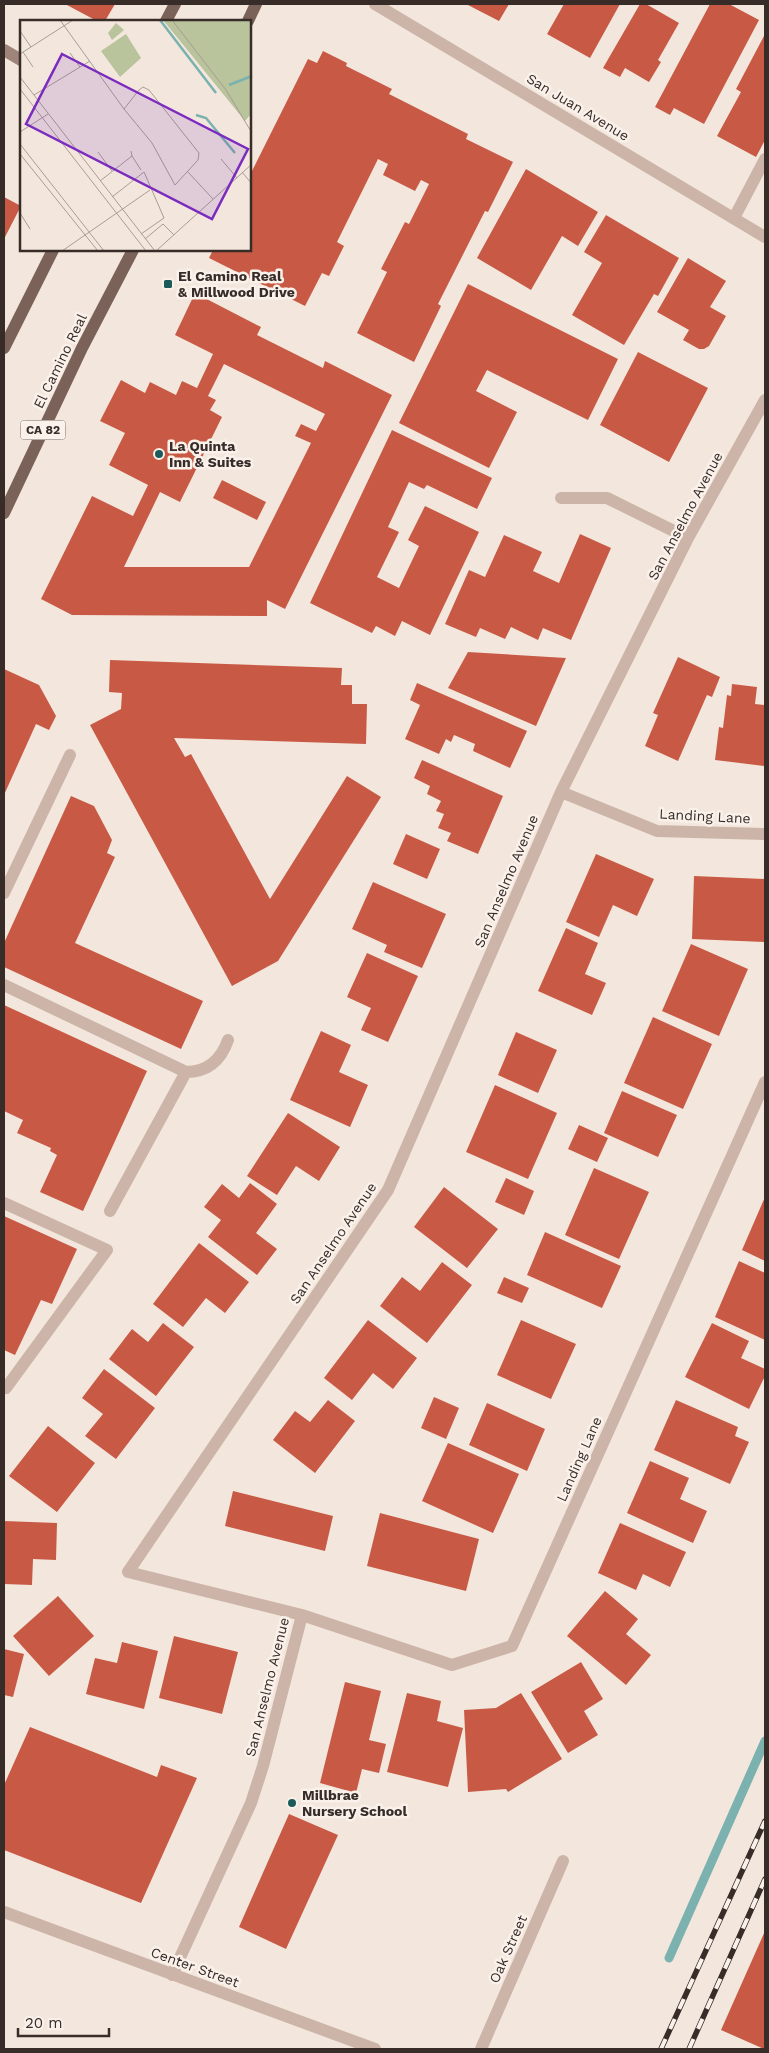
<svg xmlns="http://www.w3.org/2000/svg" width="769" height="2053" font-family="'Work Sans',sans-serif">
<rect width="100%" height="100%" fill="#f3e7dd"/>
<g fill="none" stroke-linecap="round" stroke-linejoin="round">
<path stroke="#7bb1ae" stroke-width="9" d="M669,1958L765,1741"/>
</g>
<path fill="#c85a45" fill-rule="evenodd" d="M65,4H115L105,21H97Z
M466,4H509L499,21Z
M564,4H620L590,58L547,34Z
M640,4H646L679,23L658,60L661,62L649,82L625,68L620,77L603,68Z
M710,4H729L759,20L704,124L674,108L670,115L655,107Z
M765,34V140L756,157L717,136L741,92L736,89Z
M323,51L347,63L346,66L392,89L389,94L468,134L466,139L513,162L488,212L485,211L438,304L441,306L414,362L357,333L387,272L381,269L405,222L409,224L429,184L421,180L415,191L383,175L388,164L378,159L337,242L344,246L329,276L322,273L305,306L209,258L213,250H250V175L308,59L317,63Z
M526,169L598,212L578,246L562,236L531,290L477,258Z
M4,197L21,206L4,239Z
M606,215L679,258L658,296L654,294L624,345L572,315L602,263L584,252Z
M688,258L726,281L710,307L726,316L709,346L704,349H699L683,340L689,330L657,312Z
M468,284L618,359L588,420L487,370L476,391L517,412L489,468L399,423Z
M195,293L261,327L257,335L323,368L325,361L392,395L285,609L267,600V616L72,615L41,599L92,496L133,516L148,485L109,465L125,433L100,421L121,380L145,393L150,382L176,395L182,381L197,388L213,354L175,335ZM224,364L325,414L316,431L301,424L295,436L311,443L249,567H124L160,492L180,502L222,417L210,410L216,400L208,396Z
M638,352L708,388L669,462L600,425Z
M392,430L492,478L477,509L427,485L424,489L409,482L388,527L399,532L377,577L399,588L419,546L408,540L425,506L479,532L430,635L402,621L395,636L376,626L372,633L310,603Z
M222,480L266,502L257,520L213,498Z
M580,534L611,548L571,640L543,628L538,640L511,627L505,639L480,628L476,637L445,624L469,570L485,577L504,535L542,552L533,571L559,583Z
M468,652L566,658L536,726L448,688Z
M678,657L720,677L712,697L707,695L678,761L645,746L658,715L653,713Z
M110,660L342,668L341,685H352V704H367L366,744L174,738L185,757L191,754L270,899L347,776L381,797L278,961L232,986L90,725L121,709L122,693L109,692Z
M4,669L39,685L56,716L49,730L36,724L4,795Z
M417,683L527,731L510,768L473,751L475,744L454,735L451,742L446,739L439,754L405,739L420,705L410,700Z
M732,684L757,687L755,704L765,705V766L715,760L719,727L723,728L727,695L731,696Z
M422,760L503,796L478,854L447,841L451,833L438,828L444,814L436,811L441,801L427,794L430,786L414,778Z
M71,796L94,806L112,840L107,853L115,857L75,943L203,1001L181,1049L4,967V943Z
M406,834L440,849L427,879L393,864Z
M596,854L654,879L637,916L613,905L599,937L566,922Z
M694,876L765,879L764,942L692,939Z
M373,882L446,914L422,968L384,952L387,945L352,929Z
M566,928L598,943L585,974L606,983L592,1015L538,991Z
M691,944L748,969L719,1036L662,1011Z
M367,953L418,976L388,1042L361,1030L371,1008L347,997Z
M4,1005L147,1071L83,1211L40,1192L57,1155L50,1151L51,1148L17,1133L23,1120L4,1111Z
M653,1017L712,1044L683,1109L624,1083Z
M321,1031L351,1045L339,1072L368,1085L350,1127L290,1100Z
M516,1032L557,1050L538,1093L498,1075Z
M495,1085L557,1113L528,1179L466,1152Z
M622,1091L677,1115L658,1157L604,1133Z
M288,1113L340,1147L319,1181L296,1166L277,1195L247,1176Z
M579,1125L608,1138L597,1162L568,1149Z
M594,1168L649,1192L619,1259L565,1235Z
M506,1178L534,1191L524,1215L495,1202Z
M250,1183L277,1204L256,1233L277,1249L257,1275L208,1237L221,1220L204,1207L222,1184L239,1198Z
M444,1187L498,1229L467,1268L414,1227Z
M765,1197V1261L742,1250Z
M4,1216L77,1249L52,1304L41,1300L15,1355L4,1350Z
M545,1232L621,1266L602,1308L527,1275Z
M199,1243L249,1282L225,1313L206,1298L183,1327L153,1304Z
M739,1261L765,1273V1340L715,1317Z
M442,1262L472,1285L427,1343L380,1306L402,1277L420,1291Z
M504,1277L529,1288L522,1303L497,1293Z
M368,1320L417,1358L393,1389L373,1373L352,1400L324,1378Z
M521,1320L576,1344L551,1399L497,1375Z
M163,1323L194,1347L156,1396L109,1359L132,1329L148,1342Z
M712,1323L749,1341L741,1358L765,1369V1376L749,1409L685,1377Z
M104,1369L155,1408L116,1459L85,1436L103,1414L82,1398Z
M434,1397L459,1408L446,1439L421,1428Z
M328,1400L355,1421L315,1473L273,1440L295,1411L310,1422Z
M676,1400L738,1427L735,1436L749,1442L730,1484L654,1450Z
M487,1403L545,1429L527,1471L469,1445Z
M48,1426L95,1463L57,1512L9,1476Z
M448,1443L519,1474L493,1533L422,1501Z
M650,1461L689,1478L680,1499L707,1511L693,1543L627,1513Z
M233,1491L333,1516L325,1551L225,1526Z
M380,1513L479,1539L466,1591L367,1566Z
M4,1521L57,1523L56,1560L33,1559L32,1585L4,1584Z
M620,1523L686,1552L670,1587L643,1574L636,1590L598,1573Z
M605,1591L638,1619L626,1634L651,1655L626,1685L567,1636Z
M58,1596L94,1636L49,1676L13,1636Z
M174,1636L238,1652L222,1714L159,1698Z
M122,1642L158,1651L144,1709L86,1694L95,1658L117,1663Z
M4,1649L24,1654L13,1697L4,1695Z
M581,1662L603,1699L584,1711L598,1735L568,1753L531,1692Z
M345,1682L381,1691L369,1740L386,1744L379,1773L362,1769L356,1793L320,1783Z
M407,1693L441,1701L437,1721L463,1728L448,1787L387,1772Z
M521,1693L562,1759L508,1792L506,1789L468,1792L464,1710L496,1708Z
M30,1727L157,1777L161,1765L197,1778L141,1903L4,1850V1785Z
M289,1814L338,1835L286,1949L239,1927Z
M765,1931V2049H764L721,2030Z"/>
<g fill="none" stroke-linecap="round" stroke-linejoin="round">
<path stroke="#ccb5a8" stroke-width="12" d="M734,218L765,159
M4,893L70,755
M4,985L186,1072C208,1072 221,1060 228,1040
M4,1203L107,1250L6,1388L4,1387
M110,1211L186,1072"/>
<path stroke="#ccb5a8" stroke-width="12" d="M375,4L765,237
M765,400L688,538L561,792L388,1190L128,1572L302,1615L452,1665L512,1646L765,1082
M561,498H607L688,538
M561,792L657,831L765,834
M4,1912L375,2049
M172,1975L251,1803L263,1766L302,1615
M481,2049L563,1861"/>
<path stroke="#9f847a" stroke-width="12" d="M4,50L21,60"/>
<path stroke="#7a6259" stroke-width="12" d="M166,21L175,4
M248,21L256,4
M4,348L53,250
M4,513L82,348L133,250"/>
<defs>
<path id="rail" d="M661,2049L765,1821
M689,2049L765,1879"/>
</defs>
<use href="#rail" stroke="#382c29" stroke-width="5.5"/>
<use href="#rail" stroke="#faf1ea" stroke-width="4" stroke-dasharray="11" stroke-linecap="butt"/>
</g>
<g fill="#1d5b5a" stroke="#faf1ea" stroke-width="2">
<rect x="163" y="279" width="10" height="10" rx="2.5"/>
<circle cx="159" cy="454" r="5"/>
<circle cx="292" cy="1803" r="5"/>
</g>
<g text-anchor="middle" stroke-width="5" stroke-linejoin="round" paint-order="stroke">
<rect fill="#faf1ea" stroke="#726763" stroke-width="1" x="20.5" y="420.5" width="45" height="19" rx="4"/>
<g font-size="12" font-weight="bold" fill="#382c29">
<text x="43" y="434">CA 82</text>
</g>
<g font-size="14" fill="#382c29" stroke="#faf1ea">
<text transform="translate(578 107) rotate(31)" y="5">San Juan Avenue</text>
<text transform="translate(60 361) rotate(-64)" y="5">El Camino Real</text>
<text transform="translate(685 516) rotate(-62)" y="5">San Anselmo Avenue</text>
<text transform="translate(705 816) rotate(3)" y="5">Landing Lane</text>
<text transform="translate(506 881) rotate(-67)" y="5">San Anselmo Avenue</text>
<text transform="translate(333 1243) rotate(-56)" y="5">San Anselmo Avenue</text>
<text transform="translate(579 1459) rotate(-66)" y="5">Landing Lane</text>
<text transform="translate(267 1687) rotate(-76)" y="5">San Anselmo Avenue</text>
<text transform="translate(508 1949) rotate(-66)" y="5">Oak Street</text>
<text transform="translate(195 1967) rotate(20)" y="5">Center Street</text>
</g>
<g font-size="14" font-weight="bold" fill="#382c29" stroke="#faf1ea" text-anchor="start">
<text x="178" y="281">El Camino Real<tspan x="178" dy="16">&amp; Millwood Drive</tspan></text>
<text x="169" y="451">La Quinta<tspan x="169" dy="16">Inn &amp; Suites</tspan></text>
<text x="302" y="1800">Millbrae<tspan x="302" dy="16">Nursery School</tspan></text>
</g>
</g>
<g transform="translate(20 20)">
<rect width="231" height="231" fill="#f3e7dd"/>
<path d="M143,0H231V94L225,101ZM96,3L104,10L92,20L88,13ZM106,14L121,38L100,57L81,31Z" fill="#b9c39c"/>
<path fill="none" stroke="#7bb1ae" stroke-width="2.5" d="M140,0L196,73M209,65L232,56M176,95L186,98L215,133"/>
<path fill="none" stroke="#a89c95" stroke-width="1" d="M40,0L104,89L132,123L155,165L178,140L179,133L129,70L123,67L119,70L104,89M152,0L206,70L232,113M0,11L11,27M3,32L13,47M50,33L60,47M0,34L53,0M0,57L135,231M0,69L126,231M14,75L70,41M0,112L28,94M0,124L84,231M78,132L92,151M0,134L78,231M112,136L121,150M201,139L217,158M167,151L193,179M222,152L232,164M80,161L112,136L111,131M92,177L124,152L144,198L121,214M0,193L10,209M125,219L143,204L154,215M42,231L130,170M136,231L232,144"/>
<path fill="#7b2cbf" fill-opacity="0.15" stroke="#7b2cbf" stroke-width="2.5" d="M42,34L228,129L192,199L6,104Z"/>
<rect width="231" height="231" fill="none" stroke="#382c29" stroke-width="2.5"/>
</g>
<rect width="769" height="2053" fill="none" stroke="#382c29" stroke-width="10"/>
<path d="M18 2028v8h91v-8" fill="none" stroke="#382c29" stroke-width="2.5"/>
<text x="25" y="2028" font-size="15" fill="#382c29" stroke="#faf1ea" stroke-width="4" paint-order="stroke">20 m</text>
</svg>
